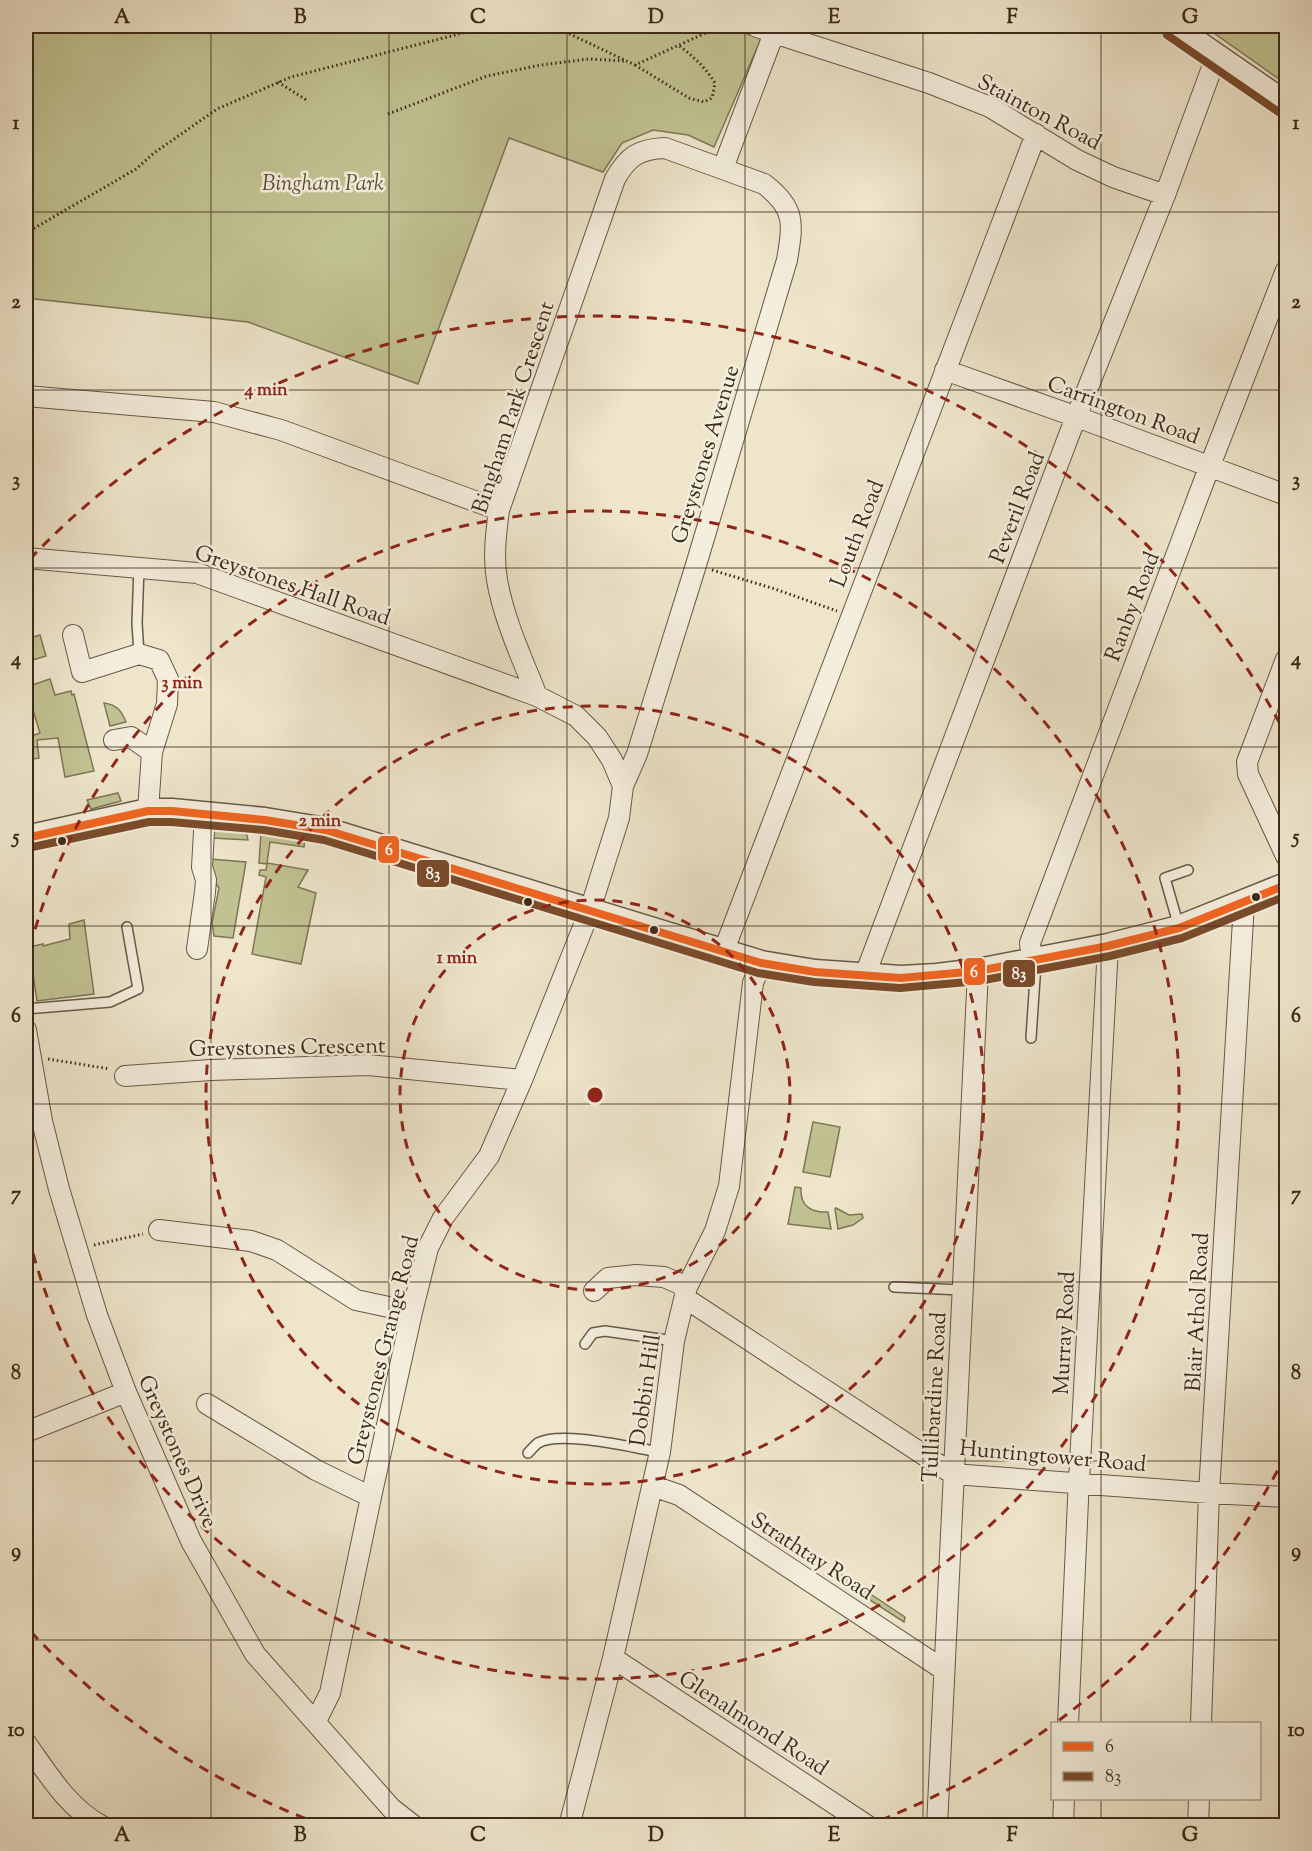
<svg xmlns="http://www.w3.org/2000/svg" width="1312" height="1851" font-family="'Sorts Mill Goudy',serif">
<rect width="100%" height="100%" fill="#eee5cb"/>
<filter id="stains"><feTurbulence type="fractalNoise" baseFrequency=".00333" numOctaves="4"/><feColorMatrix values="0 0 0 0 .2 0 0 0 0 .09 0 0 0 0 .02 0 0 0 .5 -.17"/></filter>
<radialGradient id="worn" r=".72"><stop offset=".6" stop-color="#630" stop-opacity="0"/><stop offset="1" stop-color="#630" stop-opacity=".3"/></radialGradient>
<path fill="#c1c292" stroke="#7e7656" stroke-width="1.5" d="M26,26H741L740,31L761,39L714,147L688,135L653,130L622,143L603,172L509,138L418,384L248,322L26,298Z
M1204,26H1286V84Z
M40,635L46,656L26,662V639Z
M50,679L55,695L71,691L72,695L74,694L94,771L65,777L58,738L37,740L39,758L26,760V738L40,733L26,687Z
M104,703C117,705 121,710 126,722L110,726Z
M118,793L121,801L91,809L87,800Z
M209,828H245L248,840L212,838L210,859L246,862L233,938L214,936L212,923L219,888L210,876Z
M261,833L305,837L304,847L270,842L267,863L308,870L298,887L316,893L301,964L252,954L266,877L259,875L260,870H266L267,864L259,863Z
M84,920L94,994L37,1001L29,947L43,944V946L70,939L69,924Z
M813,1122L840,1127L830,1177L803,1172Z
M795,1187L801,1188C800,1206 811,1213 828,1212L831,1229L788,1224Z
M836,1208L849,1215L862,1214L863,1218L853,1225L838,1229L835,1209Z
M842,1575L905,1617L904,1622L839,1580Z"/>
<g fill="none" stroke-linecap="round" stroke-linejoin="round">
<defs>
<path id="service" d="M139,567L137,623L139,654
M1179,927L1165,878L1188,870
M26,1009L110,1002L138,989L127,927
M1031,1038L1036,963
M894,1287L962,1290
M585,1344L593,1333L605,1331L674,1341
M528,1453C531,1450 535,1445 538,1443C561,1430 633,1448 660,1452"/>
<path id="minor" d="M755,26L774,33L929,83L990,107L1077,160L1113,177L1165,195
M723,168L774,33
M945,370L1077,417L1286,495
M26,396L214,412L281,430L499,510
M26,558L197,573L537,696
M73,635L82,672L139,654L159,660L168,679L167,704L152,752L148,811
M1286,659L1247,762L1248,774L1286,856
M114,740L131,737L152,752
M197,949L205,892L206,880L202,867L205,814
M724,950L1036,134
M1032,961L1030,943L1204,481L1286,270
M865,975L1069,435L1165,195L1216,57
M26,1030L42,1121L59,1189L97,1315L126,1392L191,1541L255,1654L391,1808L414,1826
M125,1076L211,1070L368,1065L522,1080
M159,1230L251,1241L277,1250L356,1300L412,1312
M594,1291L608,1278L636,1275L664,1277L687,1287
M685,1298L953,1474L1209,1493L1286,1497
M207,1404L316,1470L371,1497
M26,1432L126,1392
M653,1486L679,1495L944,1670
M613,1658L868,1826
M316,1721L330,1693L371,1497L412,1312L428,1248L443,1218L489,1156L522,1080L590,910L619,818L623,786L612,760L597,737L576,716L537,696C522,658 504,620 497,580C493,557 496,533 499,510L615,179C628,156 639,149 665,148L764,184C796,208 793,224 787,260L696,565L637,754L623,786
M1068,1724L1078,1500L1108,946
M1201,1724L1209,1493L1244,903
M26,1743C48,1774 68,1808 102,1826
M569,1826L613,1658L660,1452L674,1341L687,1287L715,1231L729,1186L753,983L761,963
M937,1826L978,971
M1063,1826L1064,1798
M1198,1826L1199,1798"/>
<path id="tertiary" d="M1173,26L1286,104
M26,838L148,811H172L265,820L326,830L761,963L815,972L901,978L937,976L978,971L1108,946L1179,928L1286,885"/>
</defs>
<use href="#service" stroke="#685946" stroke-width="12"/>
<use href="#minor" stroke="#685946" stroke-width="22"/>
<use href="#tertiary" stroke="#685946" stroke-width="27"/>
<path stroke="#3c2a19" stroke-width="3" stroke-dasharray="1.5 3" stroke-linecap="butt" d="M553,26L635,65L710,31L737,26
M635,65L689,98L704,102L712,98L715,83C705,67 693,56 678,45
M278,82L308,101
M388,114L487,76L541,65L588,59L626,61
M26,233L136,169L154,153L217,109L291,77L490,26
M712,570L775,589L837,611
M48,1059L110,1069
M94,1245L143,1234"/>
<use href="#service" stroke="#f4eedd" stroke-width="9"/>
<use href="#minor" stroke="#f4eedd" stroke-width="20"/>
<use href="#tertiary" stroke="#f4eedd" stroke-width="24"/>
<defs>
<path id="bus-1" d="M26,838L148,811H172L265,820L326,830L761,963L815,972L901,978L978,971L1108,946L1179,928L1286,885"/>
<path id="bus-2" d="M1167,35L1280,113
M28,848L149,822H171L264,830L324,840L758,973L814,982L900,988L979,981L1110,956L1182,938L1286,896"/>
</defs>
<use href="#bus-1" stroke="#f4eedd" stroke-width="12"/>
<use href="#bus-2" stroke="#f4eedd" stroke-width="12"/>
<use href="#bus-1" stroke="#f26522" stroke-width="8"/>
<use href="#bus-2" stroke="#7a4b2a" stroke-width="8"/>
</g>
<path fill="none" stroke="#3c2a19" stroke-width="1.5" stroke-opacity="0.55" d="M211,26V1826M389,26V1826M567,26V1826M745,26V1826M923,26V1826M1101,26V1724M26,212H1286M26,390H1286M26,568H1286M26,747H1286M26,926H1286M26,1104H1286M26,1282H1286M26,1461H1286M26,1640H1286M1101,1798V1826"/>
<g fill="none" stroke="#8f2418" stroke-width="3" stroke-dasharray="10 8">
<circle cx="595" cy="1095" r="195"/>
<circle cx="595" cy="1095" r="389"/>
<path d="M26 964A584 584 0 1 1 26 1226"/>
<path d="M1286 1455A779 779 0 0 1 1058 1721M1047 1729A779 779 0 0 1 868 1825M322 1825A779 779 0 0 1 30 1631M30 559A779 779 0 0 1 1286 735"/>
</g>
<g fill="#3c2a19" stroke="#f4eedd" stroke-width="2">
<circle cx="62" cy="841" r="5"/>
<circle cx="1256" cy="897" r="5"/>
<circle cx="528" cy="902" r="5"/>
<circle cx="654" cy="930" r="5"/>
</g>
<g text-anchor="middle" stroke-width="5" stroke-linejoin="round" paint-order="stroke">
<g font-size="22" fill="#3c2a19" stroke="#f4eedd">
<text transform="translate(1040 111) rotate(28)" y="8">Stainton Road</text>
<text transform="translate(512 407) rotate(-72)" y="8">Bingham Park Crescent</text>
<text transform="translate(1124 409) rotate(20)" y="8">Carrington Road</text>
<text transform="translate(704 454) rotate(-73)" y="8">Greystones Avenue</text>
<text transform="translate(1016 507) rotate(-69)" y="8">Peveril Road</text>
<text transform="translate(856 533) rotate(-69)" y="8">Louth Road</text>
<text transform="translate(293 584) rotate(19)" y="8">Greystones Hall Road</text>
<text transform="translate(1131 606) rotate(-69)" y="8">Ranby Road</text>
<text transform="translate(287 1046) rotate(-1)" y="8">Greystones Crescent</text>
<text transform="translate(1196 1312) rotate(-87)" y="8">Blair Athol Road</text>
<text transform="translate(1063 1333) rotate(-87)" y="8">Murray Road</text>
<text transform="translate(382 1350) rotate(-76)" y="8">Greystones Grange Road</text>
<text transform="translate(644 1390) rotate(-82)" y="8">Dobbin Hill</text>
<text transform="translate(933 1397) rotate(-87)" y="8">Tullibardine Road</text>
<text transform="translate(179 1451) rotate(66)" y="8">Greystones Drive</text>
<text transform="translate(1053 1455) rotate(5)" y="8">Huntingtower Road</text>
<text transform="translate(813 1555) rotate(33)" y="8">Strathtay Road</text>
<text transform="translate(754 1722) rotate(33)" y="8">Glenalmond Road</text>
</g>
<g font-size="22" font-style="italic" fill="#5d5037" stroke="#f4eedd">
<text x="323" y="190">Bingham Park</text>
</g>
</g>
<circle cx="595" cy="1095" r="9" fill="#8f2418" stroke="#f4eedd" stroke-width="3"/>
<g font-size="18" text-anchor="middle" font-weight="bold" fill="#8f2418" stroke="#f4eedd" stroke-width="5" stroke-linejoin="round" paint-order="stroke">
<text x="266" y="395">4 min</text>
<text x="182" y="688">3 min</text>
<text x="320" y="826">2 min</text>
<text x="457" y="963">1 min</text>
</g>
<g stroke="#f4eedd" stroke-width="2">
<rect x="377" y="835" width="23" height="29" rx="6" fill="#f26522"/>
<rect x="416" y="859" width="34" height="29" rx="6" fill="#7a4b2a"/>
<rect x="963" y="957" width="23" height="29" rx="6" fill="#f26522"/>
<rect x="1002" y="959" width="34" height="29" rx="6" fill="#7a4b2a"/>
</g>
<g font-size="16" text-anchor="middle" font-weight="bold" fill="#fff">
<text x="389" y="855">6</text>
<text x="433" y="879">83</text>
<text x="974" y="977">6</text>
<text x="1019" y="979">83</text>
</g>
<rect width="1312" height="1851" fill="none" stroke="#eee5cb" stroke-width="66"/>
<rect x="1051" y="1722" width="210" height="78" fill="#f4eedd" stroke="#aaa08f" stroke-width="1.5"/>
<rect x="1063" y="1742" width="30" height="9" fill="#f26522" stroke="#aaa08f" stroke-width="1.5"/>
<text x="1105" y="1752" font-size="18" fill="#3c2a19">6</text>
<rect x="1063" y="1772" width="30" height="9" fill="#7a4b2a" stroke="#aaa08f" stroke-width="1.5"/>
<text x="1105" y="1782" font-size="18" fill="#3c2a19">83</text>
<rect x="33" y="33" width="1246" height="1785" fill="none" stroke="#3c2a19" stroke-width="2"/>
<g font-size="20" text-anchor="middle" font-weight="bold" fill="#3c2a19">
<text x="122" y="23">A</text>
<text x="300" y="23">B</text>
<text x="478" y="23">C</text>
<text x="656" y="23">D</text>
<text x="834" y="23">E</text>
<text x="1012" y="23">F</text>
<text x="1190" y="23">G</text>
<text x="16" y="129">1</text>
<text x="1296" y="129">1</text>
<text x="16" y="308">2</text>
<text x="1296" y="308">2</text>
<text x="16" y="486">3</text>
<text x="1296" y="486">3</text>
<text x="16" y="665">4</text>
<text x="1296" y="665">4</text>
<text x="16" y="843">5</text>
<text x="1296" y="843">5</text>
<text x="16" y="1022">6</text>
<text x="1296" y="1022">6</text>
<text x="16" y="1200">7</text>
<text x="1296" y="1200">7</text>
<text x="16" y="1379">8</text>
<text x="1296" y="1379">8</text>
<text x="16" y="1557">9</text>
<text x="1296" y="1557">9</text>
<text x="16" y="1736">10</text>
<text x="1296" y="1736">10</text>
<text x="122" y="1841">A</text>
<text x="300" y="1841">B</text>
<text x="478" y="1841">C</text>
<text x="656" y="1841">D</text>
<text x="834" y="1841">E</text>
<text x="1012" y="1841">F</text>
<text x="1190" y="1841">G</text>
</g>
<rect width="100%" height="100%" filter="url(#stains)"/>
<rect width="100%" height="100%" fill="url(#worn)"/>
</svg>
